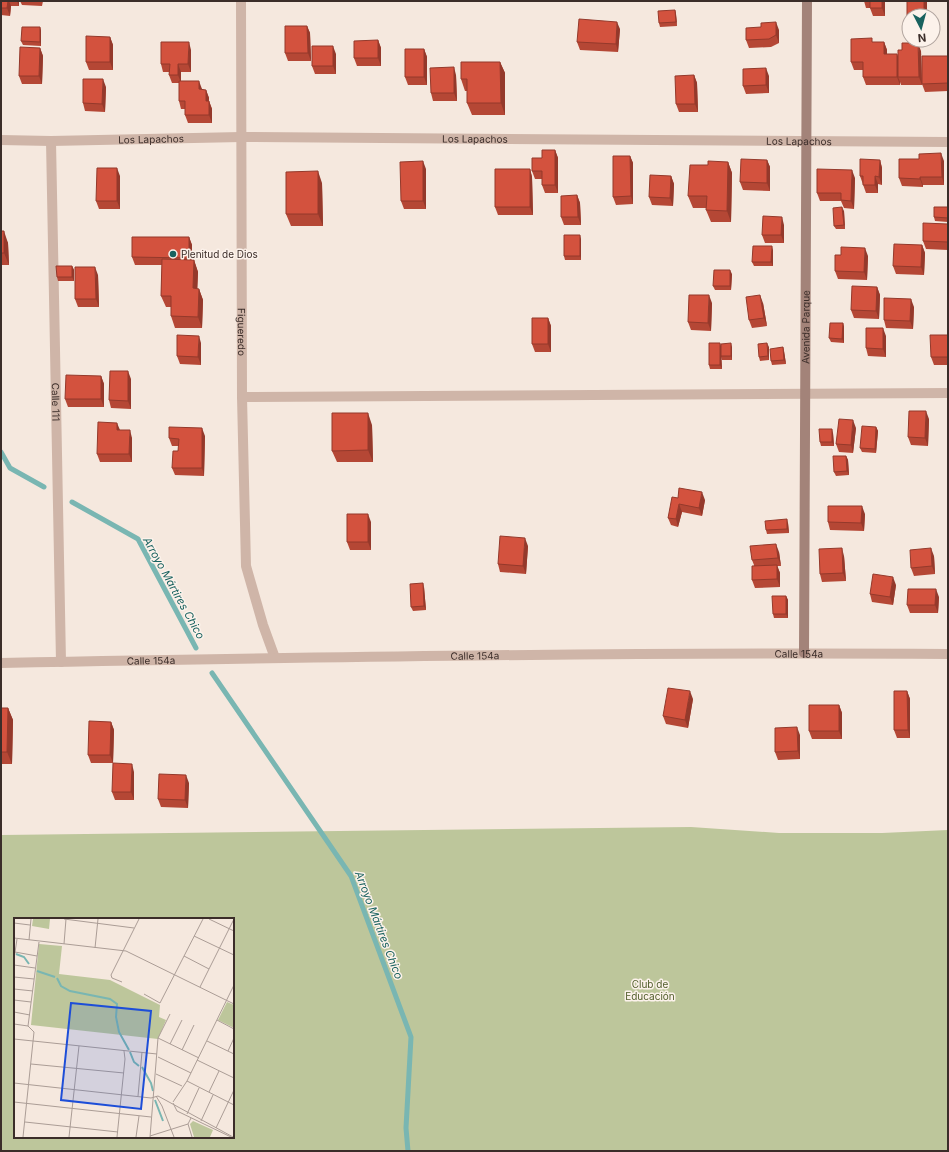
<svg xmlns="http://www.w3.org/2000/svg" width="949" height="1152" font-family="Inter,sans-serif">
<rect width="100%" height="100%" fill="#f5e8de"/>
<path fill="#bdc69b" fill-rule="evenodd" d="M691,827L779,833H882L948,830V1151H1V835ZM15,919H233V1137H15Z"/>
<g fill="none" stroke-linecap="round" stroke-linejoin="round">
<path stroke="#79b6b2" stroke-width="5" d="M1,452L10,468L44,487
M72,502L138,539L196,648
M212,673L351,876L411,1037L406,1128L408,1151"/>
<g stroke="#cfb5a8" stroke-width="10">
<path id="s1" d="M241,1L242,397L246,566L263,625L275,658"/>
<path id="s2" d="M1,140L51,141L241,137L948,142"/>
<path id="s3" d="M51,141L61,662"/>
<path d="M242,397L948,393"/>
<path id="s4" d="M1,663C317,657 632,652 948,654"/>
</g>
<path stroke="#a38379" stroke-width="10" id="s5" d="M804,653L807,1"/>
</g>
<path fill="#b54735" d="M1,1H19V6H11L10,16L1,15Z
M20,1H43L42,6L22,5Z
M864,1H885V16H873L870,8H866Z
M675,10L676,14L677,26L660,27L659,23Z
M307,26L310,33L311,61H288L285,53Z
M40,27L41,31V46L23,45L21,41Z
M761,27L779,30V43L771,47L749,48L746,40Z
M620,29L618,52L580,50L577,42Z
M110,37L113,45V70H89L86,62Z
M378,40L381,48V66H357L354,58Z
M873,42H884L887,50V54H897L898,57L921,51L922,85H901L900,82V85H866L863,77V70H854L851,62Z
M40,48L43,56L42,84H22L19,76Z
M424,49L427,57V85H408L405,77Z
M191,50V72H181V81L202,89V90H206L209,98V101L212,109V123H188L185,115V109H181L179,101V83H172L169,75V72H163L161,64Z
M336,54V74H315L312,66Z
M948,56V91L925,92L922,84Z
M500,62L505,73V115H472L467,103V91H465L461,79Z
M456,75L457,101H433L431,93Z
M694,75L697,83L698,112H679L676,104Z
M769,76V93L746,94L743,86Z
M106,87L105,112L85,111L83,103Z
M555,150L558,158V193H545L542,185V179H535L532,171L542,158Z
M630,156L633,163V204L616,205L613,197Z
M767,160L770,167V191L743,190L740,182Z
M880,160L882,168V185L878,184V193H866L860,176Z
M944,161V185H923V187L902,186L899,178Z
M728,162L732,173L731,222H711L706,210L707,208H693L688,196L708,165Z
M426,169V209H404L401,201Z
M530,169L532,177L533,215H498L495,207Z
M120,176V209H99L96,201Z
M671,176L674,184L673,206L652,205L649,197Z
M855,178L854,209L844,208L841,201H820L817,193Z
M322,183L323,226H291L286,214Z
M577,195L580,203L581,225H564L561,217Z
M948,207V222L935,221L934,217Z
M844,211L845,229H836L834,226Z
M948,224V250L926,249L923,241Z
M784,225V243H765L762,235Z
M1,231L8,243L9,265H1Z
M189,237L192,245V260H194L198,272L197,289H199L203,300L202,328H175L171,316V307H166L161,296L162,265H135L132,257Z
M581,239V260H565L564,256Z
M922,245L925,253L924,275L896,274L893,266Z
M773,250V266H754L752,262Z
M868,256L867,280L838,279L835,271Z
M72,266L74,270V281H58L57,277Z
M732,274L731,290H715L713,286Z
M98,275L99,307H78L75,299Z
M877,287L880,295L879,319L854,318L851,310Z
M712,303L711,331L691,330L688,322Z
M763,303L767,326L752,328L749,320Z
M914,307L913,329L886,328L884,320Z
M548,318L551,326V352H535L532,344Z
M843,323L844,327V343L831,342L829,338Z
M948,335V365H934L931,357Z
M886,336V357L868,356L866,348Z
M201,343V365L180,364L177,356Z
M732,347V360H722L721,357L722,369H710L709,365Z
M769,347V360L760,361L759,357Z
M783,347L784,351L786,364L772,365L771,361Z
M101,376L104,384V407H68L65,399Z
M131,379V409L111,408L109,400Z
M929,419L928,446L911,445L908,437Z
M372,425L373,462H337L332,451Z
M876,427L878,431L876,453L862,452L860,448Z
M856,428L853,453L839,452L836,444Z
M120,430L132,438V462H100L97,454Z
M833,433L834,446H821L820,442Z
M205,436L204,476L175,475L172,468L178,451L179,446H172L169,438Z
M846,456L848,460L849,475L836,476L834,472Z
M678,498L705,500L702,516L682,512L678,527L671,525L668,518Z
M865,514L864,531L830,530L828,522Z
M371,522V550H350L347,542Z
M788,523L789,533L767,534L766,530Z
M528,546L526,574L500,572L498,564Z
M779,552L781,566H777L780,573V587L755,588L752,580L754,565L752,560Z
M844,556L846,581L822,582L820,574Z
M934,556L935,574L914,576L911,568Z
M896,585L893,605L872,602L870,594Z
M424,587L426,610L413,611L411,607Z
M786,596L788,600V618H774L773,614Z
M939,597L938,613H910L907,605Z
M907,691L910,699V738H897L894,730Z
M693,699L688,728L666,724L663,716Z
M839,705L842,713V739H812L809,731Z
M1,708H8L13,720L12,764H1Z
M111,722L114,730L113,763H91L88,755Z
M800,735V759L778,760L775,752Z
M134,772V800H115L112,792Z
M189,783L188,808L161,807L158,799Z"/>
<path fill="#94392b" d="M8,1H9L11,6L10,16L7,8Z
M17,1H19V6Z
M882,1H885V16L882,8Z
M924,1H927V16H924Z
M675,10L676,14L677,26L676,22Z
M617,22L620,29L618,52L616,44Z
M776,22L779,30V43L776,35Z
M307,26L310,33L311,61L308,53Z
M40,27L41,31V46L40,42Z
M110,37L113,45V70L110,62Z
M378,40L381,48V66L378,58Z
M189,42L191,50V72L188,64Z
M884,42L887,50V62L884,54Z
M918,43L921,51L922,85L919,77Z
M333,46L336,54V74L333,66Z
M40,48L43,56L42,84L39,76Z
M424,49L427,57V85L424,77Z
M897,54L900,62L898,77L900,82V85L897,77Z
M500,62L505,73V115L501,103Z
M178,64L181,72V83L178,75Z
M454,67L456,75L457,101L454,93Z
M766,68L769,76V93L766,85Z
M694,75L697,83L698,112L695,104Z
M103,79L106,87L105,112L102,104Z
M199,81L202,89V97L199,89Z
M206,90L209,98L208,109L206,101Z
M209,101L212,109V123L209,115Z
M555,150L558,158V193L555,185Z
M941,153L944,161V185L942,177Z
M630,156L633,163V204L631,196Z
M767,160L770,167V191L767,183Z
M880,160L882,168V185L879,177Z
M423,161L426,169V209L423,201Z
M728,162L732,173L731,222L727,211Z
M117,168L120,176V209L117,201Z
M530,169L532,177L533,215L530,207Z
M852,170L855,178L854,209L851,201Z
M318,171L322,183L323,226L318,214Z
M671,176L674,184L673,206L670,198Z
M875,176L878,184V193L875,185Z
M920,177L923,185V187L920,179Z
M577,195L580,203L581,225L578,217Z
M842,207L844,211L845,229L844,225Z
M782,217L784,225V243L781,235Z
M4,231L8,243L9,265L4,253Z
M580,235L581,239V260L580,256Z
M189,237L192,245V265L189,258Z
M922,245L925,253L924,275L921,267Z
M772,246L773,250V266L771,262Z
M865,248L868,256L867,280L864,272Z
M194,260L198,272L197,300L193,288Z
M72,266L74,270V281L72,277Z
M95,267L98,275L99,307L96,299Z
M730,270L732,274L731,290L730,286Z
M877,287L880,295L879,319L876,311Z
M199,289L203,300L202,328L198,317Z
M709,295L712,303L711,331L708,323Z
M760,295L763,303L767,326L764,318Z
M911,299L914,307L913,329L910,321Z
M548,318L551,326V352L548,344Z
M843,323L844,327V343L842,339Z
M883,328L886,336V357L883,349Z
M199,336L201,343V365L198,357Z
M720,343L721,346L722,369L720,365Z
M731,343L732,347V360L731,356Z
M767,343L769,347V360L768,356Z
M783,347L784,351L786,364L784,360Z
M128,371L131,379V409L128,401Z
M101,376L104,384V407L101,399Z
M926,411L929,419L928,446L925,438Z
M368,413L372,425L373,462L368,450Z
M853,420L856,428L853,453L851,445Z
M117,423L120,430H117Z
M876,427L878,431L876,453L875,449Z
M202,428L205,436L204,476L202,468Z
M832,429L833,433L834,446L832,442Z
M130,430L132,438V462L129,454Z
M846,456L848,460L849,475L847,471Z
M702,492L705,500L702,516L699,508Z
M679,504L682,512L678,527L676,519Z
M862,506L865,514L864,531L861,523Z
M368,514L371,522V550L368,542Z
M787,519L788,523L789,533L787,529Z
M525,538L528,546L526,574L523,566Z
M776,544L779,552L781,566L778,558Z
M842,548L844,556L846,581L843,573Z
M931,548L934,556L935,574L932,566Z
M777,565L780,573V587L777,579Z
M893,577L896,585L893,605L890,597Z
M423,583L424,587L426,610L424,606Z
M936,589L939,597L938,613L935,605Z
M786,596L788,600V618L786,614Z
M690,691L693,699L688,728L685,720Z
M907,691L910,699V738L908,730Z
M839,705L842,713V739L839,731Z
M8,708L13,720L12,764L7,752Z
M111,722L114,730L113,763L110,755Z
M797,727L800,735V759L798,751Z
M132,764L134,772V800L131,792Z
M186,775L189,783L188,808L185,800Z"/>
<path fill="#d3523e" stroke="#94392b" d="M1,1H8L7,8H1Z
M870,1H882V8H870Z
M907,1H924V16H909V17H907Z
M675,10L676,22L659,23L658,11Z
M579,19L617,22L616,44L577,42Z
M776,22V35L769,39L746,40V28L761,27V23Z
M285,26H307L308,53H285Z
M22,27H40V42L21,41Z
M86,36L110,37V62H86Z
M872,38V42H884V54H897V77H863V62H851V39Z
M378,40V58H354V41Z
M161,42H189L188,64H178V75H169L170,64H161Z
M902,43H918L919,77H898V50H902Z
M312,46H333V66H312Z
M20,47L40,48L39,76H19Z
M405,49H424V77H405Z
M922,56H948V83L922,84Z
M461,62H500L501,103H467V79H461Z
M454,67V93H431L430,68Z
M766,68V85L743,86V69Z
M694,75L695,104H676L675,76Z
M83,79H103L102,104L83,103Z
M179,81H199V89L206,90V101H209V115H185V101H179Z
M542,150H555V185H542V171H532V158H542Z
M941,153L942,177H920V179L899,178V159H919V154Z
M613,156H630L631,196L613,197Z
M741,159L767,160V183L740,182Z
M860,159L880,160L879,177L875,176V185H863V176H860Z
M423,161V201H401L400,162Z
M708,161L728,162L727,211L706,210L707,196H688L690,165H708Z
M97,168H117V201H96Z
M495,169H530V207H495Z
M817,169L852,170L851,201L841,200V193H817Z
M318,171V214H286V172Z
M650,175L671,176L670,198L649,197Z
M577,195L578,217H561V196Z
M842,207L844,225L834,226L833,208Z
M934,207H948V218L934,217Z
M763,216L782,217L781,235H762Z
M923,223L948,224V242L923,241Z
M1,231H4V253H1Z
M564,235H580V256H564Z
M132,237H189V258L132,257Z
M894,244L922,245L921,267L893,266Z
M753,246H772L771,262H752Z
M841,247L865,248L864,272L835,271V255H841Z
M162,259L194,260L193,288L199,289L198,317L171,316V296H161Z
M56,266H72V277H57Z
M75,267H95L96,299H75Z
M714,270H730V286H713Z
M852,286L877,287L876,311L851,310Z
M689,295H709L708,323L688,322Z
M760,295L764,318L749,320L746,297Z
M884,298L911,299L910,321L884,320Z
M532,318H548V344H532Z
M830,323H843L842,339L829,338Z
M866,328H883V349L866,348Z
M177,335L199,336L198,357L177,356Z
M930,335H948V357H931Z
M709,343H720V365H709Z
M731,343V356H721V344Z
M767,343L768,356L759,357L758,344Z
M783,347L784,360L771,361L770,349Z
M110,371H128V401L109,400Z
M66,375L101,376V399H65Z
M909,411H926L925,438L908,437Z
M332,413H368V450L332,451Z
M839,419L853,420L851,445L836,444Z
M98,422L117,423V430H130L129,454H97Z
M862,426L876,427L875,449L860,448Z
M169,427L202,428V468H172L173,451H178L179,439L169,438Z
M819,429H832V442H820Z
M833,456H846L847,471L834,472Z
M679,488L702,492L699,508L679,504L676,519L668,518L672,497L678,498Z
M828,506H862L861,523L828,522Z
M347,514H368V542H347Z
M787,519V529L766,530L765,521Z
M500,536L525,538L523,566L498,564Z
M776,544L778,558L752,560L750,546Z
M842,548L843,573L820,574L819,549Z
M931,548L932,566L911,568L910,550Z
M777,565V579L752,580V566Z
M873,574L893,577L890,597L870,594Z
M423,583L424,606L411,607L410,584Z
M908,589H936L935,605H907Z
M772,596H786V614H773Z
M668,688L690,691L685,720L663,716Z
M894,691H907L908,730H894Z
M809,705H839V731H809Z
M1,708H8L7,752H1Z
M89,721L111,722L110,755H88Z
M797,727L798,751L775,752V728Z
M113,763L132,764L131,792H112Z
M159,774L186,775L185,800L158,799Z"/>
<circle fill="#19625f" stroke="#fcf2eb" stroke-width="1.5" cx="173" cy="254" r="4"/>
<g text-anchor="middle" stroke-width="3" stroke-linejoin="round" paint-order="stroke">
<g font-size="10" fill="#3b2d29" stroke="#fcf2eb">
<text dy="4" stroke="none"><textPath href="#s2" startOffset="150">Los Lapachos</textPath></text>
<text dy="4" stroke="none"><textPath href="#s2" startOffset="474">Los Lapachos</textPath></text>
<text dy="4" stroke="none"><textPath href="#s2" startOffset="798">Los Lapachos</textPath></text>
<text dy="4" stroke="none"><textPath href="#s5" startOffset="326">Avenida Parque</textPath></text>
<text dy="4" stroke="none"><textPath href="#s1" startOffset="331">Figueredo</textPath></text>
<text dy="4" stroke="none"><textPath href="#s3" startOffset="261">Calle 111</textPath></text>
<text dy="4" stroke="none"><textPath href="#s4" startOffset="798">Calle 154a</textPath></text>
<text dy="4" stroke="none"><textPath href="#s4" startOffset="474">Calle 154a</textPath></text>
<text dy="4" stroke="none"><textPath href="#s4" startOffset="150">Calle 154a</textPath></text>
</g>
<g font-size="10" fill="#3b2d29" stroke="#fcf2eb" text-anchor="start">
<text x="181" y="258">Plenitud de Dios</text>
</g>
<g font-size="10" fill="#4f5c29" stroke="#fcf2eb">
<text x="650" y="988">Club de<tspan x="650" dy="12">Educación</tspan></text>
</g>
<g font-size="11" font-style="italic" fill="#19625f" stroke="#fcf2eb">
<text transform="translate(174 588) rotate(61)" y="4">Arroyo Mártires Chico</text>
<text transform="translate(379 925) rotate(69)" y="4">Arroyo Mártires Chico</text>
</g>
</g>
<g transform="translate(14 918)">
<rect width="220" height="220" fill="#f5e8de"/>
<path d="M19,1H36L35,11L18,8ZM25,26L48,28L45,56L96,62L146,87L145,99L152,102L144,121L17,107ZM213,84L220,87V110L204,102ZM179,203L199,212L196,219H180L176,206Z" fill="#bdc69b"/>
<path fill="none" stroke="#79b6b2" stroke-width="2" d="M2,36L10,39L15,46M23,53L41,59M43,60L47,68L56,73L96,81L103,86L102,99L105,114L115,132M116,134L120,144L125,148M128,149L137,165L139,173M141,182L149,203"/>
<path fill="none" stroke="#ab9d96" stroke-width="1" d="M50,1L120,10M195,1L220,13M0,5L16,7M180,18L220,37M0,20L112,33L220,86M15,22L17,1M50,26L52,1M81,30L84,1M1,34L23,38M170,38L195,51M0,41L3,21M0,47L21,50M0,59L20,61M108,64L98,60L97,57L125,1M186,69L220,1M0,71L19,73M130,76L146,85L189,1M0,82L17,84M0,94L16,97M203,102L220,111M0,106L14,108L20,114L9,219M14,108L25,24M144,120L185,140M0,121L143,136M193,123L220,136M156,126L168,102M168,132L180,107M214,133L220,120M144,139L177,155M183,142L220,160M17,146L110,155M142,156L168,168M173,163L220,187M0,165L137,180L144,178L219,219M195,174L205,153M124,178L128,134M142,178L148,188L160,219M0,184L137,199M159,184L173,163L220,67M159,185L163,193L217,219M173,196L185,170M187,203L199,177M11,204L104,214M174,206L178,219M202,210L220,172M136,218L174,206L177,200M55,219L65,128M103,219L111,141L110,133M122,219L125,198M136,219L144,120L156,96"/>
<path fill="#1d4ed8" fill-opacity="0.15" stroke="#1d4ed8" stroke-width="2" d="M57,85L137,93L127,191L47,182Z"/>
<rect width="220" height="220" fill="none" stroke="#3b2d29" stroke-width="2"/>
</g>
<rect width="949" height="1152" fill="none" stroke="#3b2d29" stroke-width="4"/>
<g transform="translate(921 28) rotate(174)"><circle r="19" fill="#fcf2eb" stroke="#afa39d"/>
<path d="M0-3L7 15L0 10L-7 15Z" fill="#19625f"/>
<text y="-6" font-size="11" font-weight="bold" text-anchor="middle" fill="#3b2d29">N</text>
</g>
</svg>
